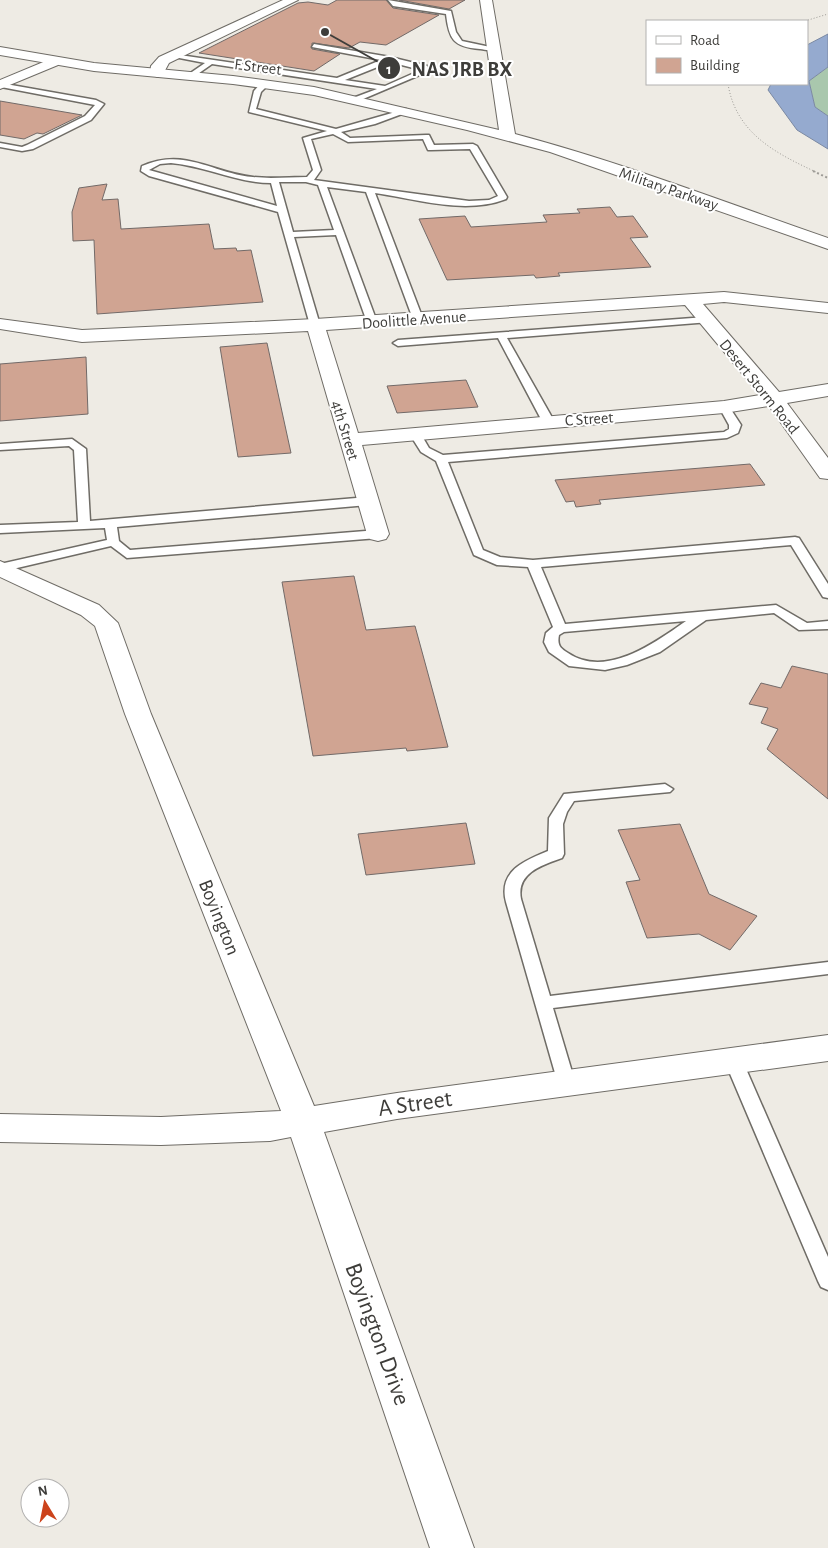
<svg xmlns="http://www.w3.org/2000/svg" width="828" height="1548" font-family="'Alegreya Sans',sans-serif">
<rect width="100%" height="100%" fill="#eeebe4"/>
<path fill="#a9c7ad" d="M828,67V116L815,107L809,81Z"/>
<path fill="#95aacf" stroke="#7b89a2" d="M828,34V67L809,81L815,107L828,116V149L797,130L768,90L771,84H807V45Z"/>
<path fill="#d0a492" stroke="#726a68" d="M337,0H386L393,8L439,15L386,45L360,42L349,48L312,43V49L340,54L314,71L199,53L298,3L308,2L328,5Z
M399,0H465L449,9Z
M0,101L82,115L43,134L37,133L24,139L0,135Z
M107,184L102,200L118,199L121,229L209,224L214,249L236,248L237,251L251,250L263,302L97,314L94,240L73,241L72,212L79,188Z
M610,207L617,217L633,216L648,237L630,238L651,267L558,273L560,276L536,278L534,275L447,280L419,219L465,216L471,227L547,222L543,215L580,213L577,209Z
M267,343L291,453L238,457L220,347Z
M86,357L88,414L0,421V364Z
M466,380L478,407L397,413L387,386Z
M750,464L765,485L599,500L601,504L576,507L574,501L566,502L555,480Z
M354,576L366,630L415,626L448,747L407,751L406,748L313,756L282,582Z
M792,666L828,674V799L767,749L778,729L761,723L768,708L749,704L761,683L781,688Z
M466,823L475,864L366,875L358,834Z
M680,824L709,894L757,916L730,950L699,934L647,938L626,882L640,880L618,830Z"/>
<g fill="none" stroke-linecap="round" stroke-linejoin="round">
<defs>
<path id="service" d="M388,0L451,11L456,32L462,41L495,48C491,51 486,50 480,49C453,47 449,39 446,14L393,6Z
M314,44L390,57L427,66L429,71L356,102L352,100L353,98L377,89L212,64L192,78L189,74L205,63L169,56L173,54L337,78L381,60L312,47ZM390,62L421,70L385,86L345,80Z
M262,82L269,84L261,92L256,109L336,129L406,109L410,111L375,124L341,132L350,138L426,135H429L434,145L473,144L477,146L507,197L506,199C465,215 417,199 375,193L423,319L422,321L413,319L366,192L327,187L377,322L372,325L367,322L336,235L294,237L320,325L315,328L310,325L278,212L149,176L141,171L142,166C185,147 212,173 253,177C271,179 289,177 307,177L313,170L303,138L327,131L249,112L254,91ZM333,134L348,142L423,139L428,150H431L470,149L498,196L489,200L469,201L314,180L321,170L311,139ZM171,163C206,166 236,183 271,183L277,206L149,170L160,164ZM279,182H306L318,185L334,230L293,232Z
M0,83L96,100L104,104L91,120L33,149L22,151L0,147V143L22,147L27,145L85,116L95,105L1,87Z
M706,317L710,318V322L507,338L554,421L548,424L542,421L498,338L398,346L393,343L398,340Z
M724,404L728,405L741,425L738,433L727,438L448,462L483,550L500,557L533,560L795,537L799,538L828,584V598L823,597L791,545L541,567L565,624L776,605L807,623L828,621V629L799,630L774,613L706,620L660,652L627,665L605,670L569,666L549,652L544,642L546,633L553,627L528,567L497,565L474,555L436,461L421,452L409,433L411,431H419L429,448L443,455L724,432L729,429V425L719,407ZM686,621C656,642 606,679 568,653C560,648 557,645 559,635L564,632Z
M72,439L86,449L90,521L368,497L374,501L368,505L117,527L119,541L130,550L378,530L384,534L378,538L127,558L111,546L0,572V564L107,540L105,528L0,533V525L78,522L74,450L69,446L0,450V444Z
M665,784L673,789L670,792L574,801L567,812L563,824L564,854L562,858C542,865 516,873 521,899L550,996L828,962V974L553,1008L575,1082L573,1087L566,1089L559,1087L506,902C498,871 524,861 548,851L549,818L564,794Z
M734,1055L740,1057L743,1062L828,1257V1290L821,1287L818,1281L725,1062L728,1057Z"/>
<path id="minor" d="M283,0H298L169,63L162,76L157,77L150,73L151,66L159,57Z
M53,58L59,62L58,65L0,89V80Z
M724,292L828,303V313L724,302L703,304L779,392L828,384V396L787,403L828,458V479L820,478L769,406L724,413L362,445L389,534L386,539L378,541L370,539L367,534L308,331L82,342L0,329V319L82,330L315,319ZM685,305L760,395L724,401L358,433L326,330Z
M0,561L99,605L118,623L151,714L314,1106L397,1093L828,1035V1061L397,1119L324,1132L474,1548H430L291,1137L270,1141L161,1145L0,1142V1114L161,1117L281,1111L125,714L95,626L81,615L0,577Z"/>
<path id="tertiary" d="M480,0H492L515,134C621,162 724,202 828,238V249L550,152L467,130L314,95L233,84L94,71L0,55V47L94,63L233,76L314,87L499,130Z"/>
</defs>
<use href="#service" stroke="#6f6c66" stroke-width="3"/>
<use href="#minor" stroke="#6f6c66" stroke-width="2"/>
<use href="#tertiary" stroke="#6f6c66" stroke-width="2"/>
<path stroke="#9c9a95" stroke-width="1" stroke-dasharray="1 2" stroke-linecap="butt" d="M805,21L828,14
M728,84C736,133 775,153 816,172"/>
<path stroke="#9c9a95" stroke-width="2" stroke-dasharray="2 2.5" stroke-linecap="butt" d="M813,171L828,178"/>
<use href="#service" fill="#fff" fill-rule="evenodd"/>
<use href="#minor" fill="#fff" fill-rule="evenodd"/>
<use href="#tertiary" fill="#fff" fill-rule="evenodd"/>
</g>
<g text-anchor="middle" stroke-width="4" stroke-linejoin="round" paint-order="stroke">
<g font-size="16" fill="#3e3d3a" stroke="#fff">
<text transform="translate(258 66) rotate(7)" y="6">F Street</text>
<text transform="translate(669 188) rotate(19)" y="6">Military Parkway</text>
<text transform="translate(414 319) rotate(-4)" y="6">Doolittle Avenue</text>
<text transform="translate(760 386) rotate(51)" y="6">Desert Storm Road</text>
<text transform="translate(589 418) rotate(-4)" y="6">C Street</text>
<text transform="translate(346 430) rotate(73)" y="6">4th Street</text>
</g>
<g font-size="20" fill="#3e3d3a" stroke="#fff">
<text transform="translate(220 917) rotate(68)" y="7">Boyington</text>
</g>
<g font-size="24" fill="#3e3d3a" stroke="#fff">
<text transform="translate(415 1103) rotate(-8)" y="8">A Street</text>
<text transform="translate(378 1334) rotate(70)" y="8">Boyington Drive</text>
</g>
</g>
<path fill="none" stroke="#3e3d3a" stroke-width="2" d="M325 32L389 68"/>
<g fill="#3e3d3a" stroke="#fff" stroke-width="2">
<circle cx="325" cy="32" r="5"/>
<circle cx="389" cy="68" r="12"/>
</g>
<g font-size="15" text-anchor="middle" font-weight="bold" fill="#fff">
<text x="389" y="74">1</text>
</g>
<g font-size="21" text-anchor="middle" font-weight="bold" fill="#3e3d3a" stroke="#fff" stroke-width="4" stroke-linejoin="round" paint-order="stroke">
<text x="462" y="76">NAS JRB BX</text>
</g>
<rect x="646" y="20" width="162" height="65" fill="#ffffff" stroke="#b2b1b0"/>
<rect x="656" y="36" width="25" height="8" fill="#ffffff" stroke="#b2b1b0"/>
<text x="690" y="45" font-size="15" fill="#3e3d3a">Road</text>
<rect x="656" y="58" width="25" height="15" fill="#d0a492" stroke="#b2b1b0"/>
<text x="690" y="70" font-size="15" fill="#3e3d3a">Building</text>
<g transform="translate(45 1503) rotate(350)"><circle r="24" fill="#ffffff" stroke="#b2b1b0"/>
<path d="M0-4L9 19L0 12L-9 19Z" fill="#cc431c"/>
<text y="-8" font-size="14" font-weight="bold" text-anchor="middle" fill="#3e3d3a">N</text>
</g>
</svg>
